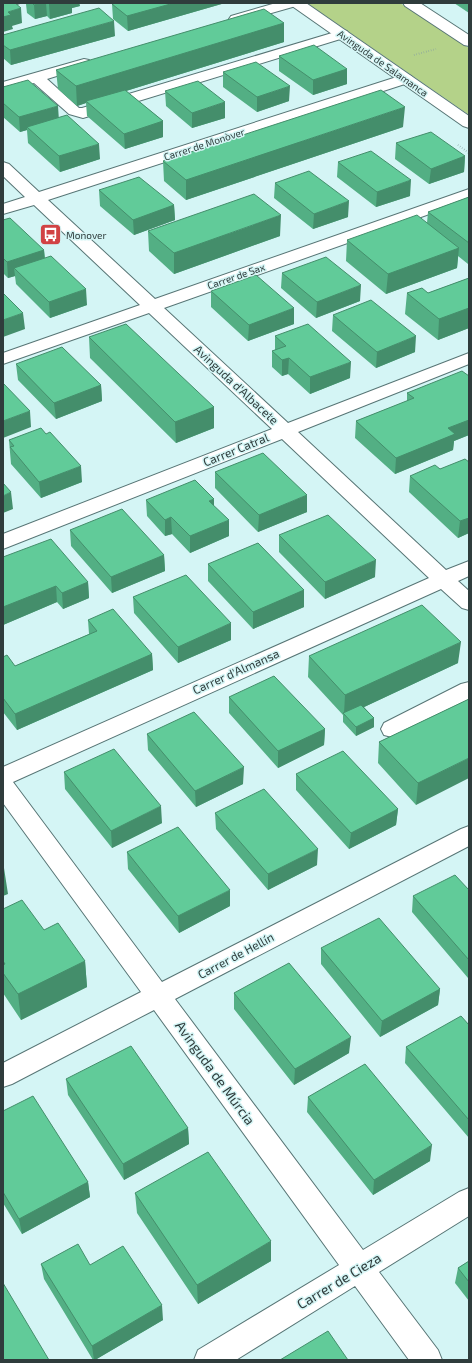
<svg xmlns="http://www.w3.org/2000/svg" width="472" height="1363" font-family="'Exo 2',sans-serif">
<rect width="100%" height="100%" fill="#d4f5f5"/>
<path fill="#b4d289" d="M307,3H400L469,48V115Z"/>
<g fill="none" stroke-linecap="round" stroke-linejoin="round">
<defs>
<path id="minor" d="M276,3H298L296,6L236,23L231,22L229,19L231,16Z
M342,30L347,31L349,34L347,37L83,118L69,114L34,83L3,92V82L84,59L89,60L91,63L89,66L47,79L79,108H82Z
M406,74L411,76L414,79L411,82L48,200L155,299L469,189V200L164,308L288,423L469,353V364L298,432L446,570L469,561V576L458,581L469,591V610L462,608L441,589L13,782L162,982L461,829L469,826V846L175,999L363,1250L459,1192L469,1188V1216L379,1272L438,1350L442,1360H409L355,1286L236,1360H194L198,1350L339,1265L154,1010L12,1084L3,1087V1063L141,992L3,803V767L429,578L282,439L3,549V534L272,429L149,313L3,364V353L140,305L34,205L3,214V204L25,197L3,176V162L9,164L39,192Z
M469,682V700L400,735L392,737L384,735L381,729L384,723L461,684Z"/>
<path id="tertiary" d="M290,3H306L469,116V128L463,126L292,6Z
M403,3H420L469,35V46L464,45L405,6Z"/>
</defs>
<use href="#minor" stroke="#577575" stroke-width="2"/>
<use href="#tertiary" stroke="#577575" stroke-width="2"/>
<path stroke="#88a0a0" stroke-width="2" stroke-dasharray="0.5 2" stroke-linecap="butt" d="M414,55L436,49
M458,145L469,153"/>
<use href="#minor" fill="#fff" fill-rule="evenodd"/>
<use href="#tertiary" fill="#fff" fill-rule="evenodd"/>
</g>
<path fill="#53af84" d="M25,3H79L80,6L72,8V13L50,19L47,16L35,19L27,13L26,4Z
M225,3L128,31L113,19L112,4Z
M454,3H469V13Z
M284,23V42L126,91L163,121V137L125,149L87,116L86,103L77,106L58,89L56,70Z
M3,35L115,36L11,65L3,58Z
M279,56L347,69V84L313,95L279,71Z
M223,72L289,101L257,112L223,87Z
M3,87L59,118L100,159L60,172L28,143L27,130L20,132L3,117Z
M165,91L225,118L192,128L166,106Z
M403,127L186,200L164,181L163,161Z
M396,143L465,156L464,172L429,184L395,159Z
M338,162L410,196L376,207L337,177Z
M275,183L348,217L313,229L274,198Z
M99,190L174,205L175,220L134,235L100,206Z
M469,197V263L468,264L458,256L457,268L386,294L346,261L347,240L427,223L428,212Z
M3,220L44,250L45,258L87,305L50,318L16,284L15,276L8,278L3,273Z
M148,231L280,236L174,274L149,251Z
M282,273L360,301L316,318L281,288Z
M469,278V328L438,340L405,314L407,293H428Z
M211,291L294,324L248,341L211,307Z
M333,315L415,352L376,368L332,331Z
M275,336L350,378L310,394L288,374L282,376L272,367V351L275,350Z
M89,337L214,407V428L176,443L90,358Z
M16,364L101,385L102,401L56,419L18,380Z
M469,376V435L454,441L453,450L395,474L355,438L356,421L407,401V393Z
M9,440L82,482L41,498L11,464Z
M469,462V533L458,538L409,492L410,476Z
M215,472L307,512L258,532L215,488Z
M146,500L214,506L229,536L190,553L172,534L165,536L147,516Z
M70,530L164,555L165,571L112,593L71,546Z
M279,535L375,577L325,599L279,552Z
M3,557L88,582L89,598L63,609L57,602L3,625Z
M208,564L304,590V607L253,629L208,581Z
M133,597L231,640L178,663L134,613Z
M88,620L152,654L153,670L17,730L3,712V657L15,666L89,634Z
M309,656L458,663L364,707L374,718V727L356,736L343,722V715L308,677Z
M229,697L325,729L324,745L278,768L229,713Z
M469,699L416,805L378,763L379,742Z
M147,734L243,784L196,807L148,750Z
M64,772L162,823L112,848L65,789Z
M296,774L398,809L396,825L349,849L296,790Z
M215,813L317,865L268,890L216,829Z
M127,852L230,906L179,933L128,869Z
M469,890V978H468L412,912L413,896Z
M3,909L44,930L85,961L87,987L21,1020L3,993Z
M321,948L440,989L438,1005L380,1037L321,964Z
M234,993L349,1053L294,1085L234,1009Z
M469,1025V1138L405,1063L406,1047Z
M66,1079L188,1128L189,1144L124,1180L68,1095Z
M308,1097L430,1161L373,1195L307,1112Z
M3,1111L88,1182L90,1197L22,1234L3,1203Z
M135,1193L271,1261L198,1304L137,1213Z
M469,1261V1301L455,1283L458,1268Z
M41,1264L90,1265L163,1320L95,1360H93L44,1279Z"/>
<path fill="#448e6b" d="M17,3H23L17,5Z
M39,3H46L47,16L35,19L34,5Z
M53,3H79L80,6L72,8V13L50,19L49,4Z
M174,3H225L128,31L127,16Z
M21,8L22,23L12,26L13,29L3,32V17L8,12Z
M114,21L115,36L11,65L10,50Z
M284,23V42L87,103L86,101V103L77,106L76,86Z
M347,69V84L313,95V80Z
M290,86L289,101L257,112V97Z
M225,102V118L192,128V113Z
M58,106L59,121L27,127V130L20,132L19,117Z
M405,107L403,127L186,200V180Z
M163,121V137L125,149L124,134Z
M99,144L100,159L60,172L59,156Z
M465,156L464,172L429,184L431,169Z
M411,180L410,196L376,207L377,192Z
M349,201L348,217L313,229L314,214Z
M174,205L175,220L134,235L133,220Z
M281,215L280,236L174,274V253Z
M459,248L457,268L386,294L388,274Z
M44,250L45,265L14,268L15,276L8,278L7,262Z
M469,252V263L468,264Z
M361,285L360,301L316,318L317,302Z
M86,289L87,305L50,318L49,302Z
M294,308V324L248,341L249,325Z
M469,308V328L438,340L439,319Z
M23,313L25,329L3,337V320Z
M416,336L415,352L376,368L377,352Z
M289,358L288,374L282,376V360Z
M351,362L350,378L310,394V377Z
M101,385L102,401L56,419L54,403Z
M214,407V428L176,443L175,422Z
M30,411L31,427L3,438V421Z
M469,420V435L454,441L453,450L395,474L396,458L448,428Z
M81,466L82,482L41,498L39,482Z
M11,492L13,509L3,513V496Z
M307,495V512L258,532L259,515Z
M214,499V515L209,501Z
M171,517L172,534L165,536V520Z
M469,518V533L458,538L460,521Z
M229,520V536L190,553V536Z
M164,555L165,571L112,593L111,577Z
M376,560L375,577L325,599V582Z
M88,582L89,598L63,609L62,593Z
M56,586L57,602L3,625V607Z
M304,590V607L253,629V612Z
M231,623V640L178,663V647Z
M461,642L458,663L345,716L344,714L345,695Z
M152,654L153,670L17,730L15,714Z
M374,718V727L356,736V727Z
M325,729L324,745L278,768V751Z
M469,758V778L416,805L418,783Z
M244,767L243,784L196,807L195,791Z
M161,806L162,823L112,848L111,831Z
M398,809L396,825L349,849L351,833Z
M318,849L317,865L268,890V874Z
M3,868H4L8,894L3,896Z
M230,890V906L179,933L178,916Z
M85,961L87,987L21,1020L18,994Z
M440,989L438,1005L380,1037L382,1021Z
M351,1037L349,1053L294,1085L295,1069Z
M188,1128L189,1144L124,1180L123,1164Z
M432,1145L430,1161L373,1195L374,1180Z
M88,1182L90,1197L22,1234L19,1219Z
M271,1241V1261L198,1304L197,1285Z
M162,1305L163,1320L95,1360H94L92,1346Z"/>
<path fill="#61cb99" stroke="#448e6b" d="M3,3H15L21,8L8,12L11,15L3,17Z
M32,3H39L34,5Z
M117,3H174L127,16L112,4Z
M99,8L114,21L10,50L3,45V35Z
M264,9L284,23L76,86L56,70Z
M314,45L347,69L313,80L279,56Z
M256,62L290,86L257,97L223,72Z
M28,80L58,106L19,117L3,103V87Z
M198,81L225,102L192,113L165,91Z
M125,90L163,121L124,134L86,101Z
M381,90L405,107L186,180L163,161Z
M67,115L99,144L59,156L27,127Z
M431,132L465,156L431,169L396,143Z
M371,151L411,180L377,192L338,162Z
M309,171L349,201L314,214L275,183Z
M139,177L174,205L133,220L99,190Z
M254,194L281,215L174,253L148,231Z
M469,197V243L428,212Z
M417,215L459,248L388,274L347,240Z
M10,218L44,250L7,262L3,258V220Z
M51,256L86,289L49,302L14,268Z
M326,257L361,285L317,302L282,273Z
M256,275L294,308L249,325L211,291Z
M469,278V308L439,319L407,293L422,288L428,293Z
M3,293L23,313L3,320Z
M371,300L416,336L377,352L333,315Z
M126,324L214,407L175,422L89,337Z
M308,324L351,362L310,377L289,358L282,360L272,351L286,346L275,336Z
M62,347L101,385L54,403L16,364Z
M462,371L469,376V420L448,428L455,434L396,458L356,421L414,398L407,393Z
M3,383L30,411L3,421Z
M41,428L46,434L50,432L81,466L39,482L10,447L14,446L9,440Z
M263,453L307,495L259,515L215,472Z
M465,459L469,462V518L460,521L410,476L435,465L440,469Z
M195,480L214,499L209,501L229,520L190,536L171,517L165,520L146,500Z
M3,483L11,492L3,496Z
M122,509L164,555L111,577L70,530Z
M328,515L376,560L325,582L279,535Z
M51,539L88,582L62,593L56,586L3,607V557Z
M258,543L304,590L253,612L208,564Z
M186,575L231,623L178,647L133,597Z
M422,605L461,642L345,695L309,656Z
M113,609L152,654L15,714L3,698V657L7,655L15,666L97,631L88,620Z
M274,676L325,729L278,751L229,697Z
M469,699V758L418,783L379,742Z
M361,705L374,718L356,727L343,713Z
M194,712L244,767L195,791L147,734Z
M114,749L161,806L111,831L64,772Z
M343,751L398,809L351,833L296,774Z
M264,789L318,849L268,874L215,813Z
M178,827L230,890L178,916L127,852Z
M455,875L469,890V960L413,896Z
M22,900L44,930L58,923L85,961L18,994L3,973V965L5,964L3,961V909Z
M379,918L440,989L382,1021L321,948Z
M289,963L351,1037L295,1069L234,993Z
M461,1016L469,1025V1120L406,1047Z
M131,1046L188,1128L123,1164L66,1079Z
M365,1064L432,1145L374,1180L308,1097Z
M33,1096L88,1182L19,1219L3,1192V1111Z
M208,1152L271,1241L197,1285L135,1193Z
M78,1244L90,1265L123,1246L162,1305L92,1346L41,1264Z
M469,1261V1282L458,1268Z
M3,1283L49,1360H3Z
M328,1331L348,1360H280Z"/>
<defs>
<symbol id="bus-square" viewBox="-11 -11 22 22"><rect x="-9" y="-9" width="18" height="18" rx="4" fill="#d14244" stroke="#d4f5f5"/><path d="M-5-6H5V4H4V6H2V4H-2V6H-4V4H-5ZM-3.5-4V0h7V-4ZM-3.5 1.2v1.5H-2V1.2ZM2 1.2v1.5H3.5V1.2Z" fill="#fff"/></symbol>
</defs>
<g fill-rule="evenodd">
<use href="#bus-square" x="38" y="222" width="25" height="25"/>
</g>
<g text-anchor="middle" stroke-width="3" stroke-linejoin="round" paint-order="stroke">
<g font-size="10" fill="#2f3c3c" stroke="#d4f5f5">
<text transform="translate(383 63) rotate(35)" y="4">Avinguda de Salamanca</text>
<text transform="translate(204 144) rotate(-18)" y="4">Carrer de Monòver</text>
<text transform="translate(236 276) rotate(-19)" y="4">Carrer de Sax</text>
</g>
<g font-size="10" fill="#2f3c3c" stroke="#d4f5f5" text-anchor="start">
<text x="66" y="239">Monover</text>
</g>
<g font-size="12" fill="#2f3c3c" stroke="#d4f5f5">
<text transform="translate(236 385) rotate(43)" y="4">Avinguda d'Albacete</text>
<text transform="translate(236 450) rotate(-22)" y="4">Carrer Catral</text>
<text transform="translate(236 672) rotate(-24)" y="4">Carrer d'Almansa</text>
<text transform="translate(236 956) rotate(-28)" y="4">Carrer de Hellín</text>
</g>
<g font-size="14" fill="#2f3c3c" stroke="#d4f5f5">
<text transform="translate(215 1073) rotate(54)" y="5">Avinguda de Múrcia</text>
<text transform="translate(339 1281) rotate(-31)" y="5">Carrer de Cieza</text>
</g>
</g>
<rect width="472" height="1363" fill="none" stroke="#2f3c3c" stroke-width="8"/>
</svg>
